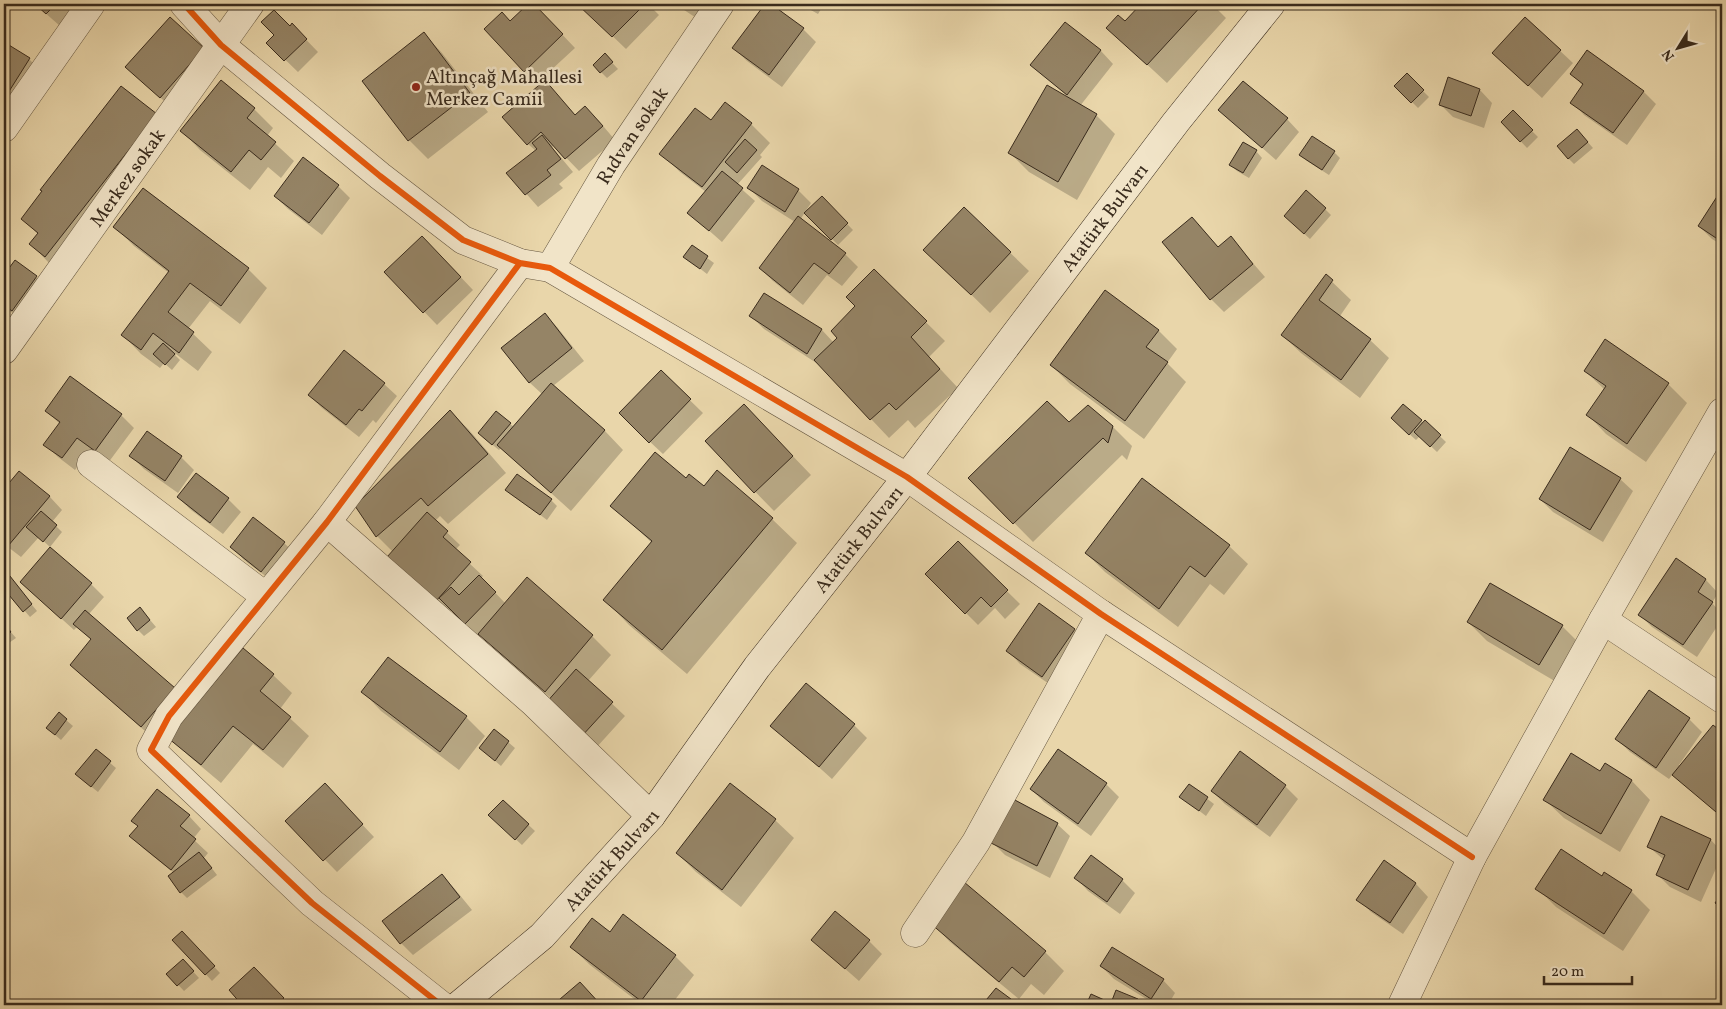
<svg xmlns="http://www.w3.org/2000/svg" width="1726" height="1009" font-family="Vollkorn,serif">
<rect width="100%" height="100%" fill="#e9d6aa"/>
<filter id="stains"><feTurbulence type="fractalNoise" baseFrequency=".004" numOctaves="4"/><feColorMatrix values="0 0 0 0 .2 0 0 0 0 .09 0 0 0 0 .02 0 0 0 .5 -.17"/></filter>
<radialGradient id="worn" r=".72"><stop offset=".6" stop-color="#630" stop-opacity="0"/><stop offset="1" stop-color="#630" stop-opacity=".3"/></radialGradient>
<path fill="#0003" d="M35,4H80L60,26Z
M223,4H249L237,17Z
M519,4H539L536,7L575,48L537,83L525,71L524,10Z
M579,4H648L659,15L626,49Z
M675,4H725L710,27Z
M767,4L803,29L816,42L782,87L747,61L734,48Z
M800,4H824L818,14Z
M1142,4H1212L1226,18L1167,83L1127,46L1125,23Z
M1525,18L1573,63L1542,98L1506,65Z
M170,19L216,61L173,109L140,79Z
M1065,23L1101,51L1113,64L1080,106L1096,115L1115,134L1077,200L1029,172L1010,153L1067,96L1032,65Z
M292,25L318,52L298,72L268,43Z
M424,34L442,53L488,112L428,159L409,140L363,81Z
M4,43L29,59L42,72L21,104L4,94Z
M605,55L618,69L607,78L594,65Z
M1572,74L1643,91L1656,104L1627,145L1584,115L1572,102L1583,86Z
M1407,75L1429,97L1418,108L1396,86Z
M222,82L254,109L273,128L267,136L294,161L281,178L268,167L250,190L200,150L182,131Z
M545,82L576,116L598,120L615,140L579,171L554,145L552,147L573,172L559,184L563,188L538,207L508,173L536,151L528,144Z
M1480,90L1492,103L1484,128L1453,117L1440,104Z
M1219,110L1287,119L1299,132L1276,160Z
M1513,112L1538,137L1527,148L1503,122Z
M156,115L175,134L64,275L49,263L31,244L38,234L22,219Z
M751,124L770,143L760,155L762,157L737,185L755,201L722,242L689,213L706,192L680,172L661,153Z
M1577,130L1593,148L1574,164L1568,158Z
M1256,151L1262,158L1249,178L1237,171L1231,165Z
M1334,152L1340,158L1329,175L1307,161L1301,155Z
M338,186L350,198L322,235L288,209L275,196Z
M749,188L798,190L811,203L800,220L845,254L858,267L842,286L827,275L803,305L773,281L760,268L795,222L762,201Z
M144,189L248,269L267,288L240,324L210,301L188,329L212,352L198,371L176,354L175,355L180,360L172,370L164,363L160,368L141,354L123,335L169,273L134,246L115,227Z
M1719,197L1722,199V245L1712,239L1699,226Z
M822,198L853,230L838,245L806,213Z
M964,208L1029,271L990,313L944,268Z
M1325,209L1331,215L1310,239L1291,222Z
M1192,218L1219,248L1231,238L1265,277L1224,312L1211,299L1164,243Z
M692,247L714,263L707,274L685,257Z
M435,250L473,290L437,325L386,272Z
M15,262L36,277L49,289L25,322L4,307V277Z
M874,271L945,341L929,357L958,388L915,428L908,420L889,438L821,366L764,329L751,316L765,295L822,330L834,343L839,338L857,306Z
M1326,276L1351,300L1340,316L1370,340L1389,358L1360,398L1301,353L1282,335Z
M545,315L557,327L584,361L553,386L605,431L623,450L571,511L501,448L499,450L485,439L496,413L514,427L542,394L529,382Z
M1158,330L1177,349L1167,363L1186,382L1144,439L1070,384L1051,365Z
M1585,371L1668,384L1687,403L1646,462L1606,434L1588,415L1605,390Z
M661,372L703,413L663,454L633,426Z
M384,384L397,396L376,423L373,420L359,437L322,408L309,395Z
M1403,406L1424,423L1425,422L1446,442L1437,452L1420,436L1416,440L1398,424Z
M46,411L121,415L134,428L108,463L90,450L75,470L58,457L45,444L60,424Z
M450,411L469,430L506,473L448,524L440,516L435,521L460,545L455,550L483,576L481,578L506,604L527,579L592,636L611,655L588,681L625,716L595,749L551,698L498,653L480,634L478,636L452,610L449,613L402,569L393,552L377,536Z
M762,424L811,475L774,511L706,441Z
M1069,424L1113,427L1132,446L1127,460L1122,455L1033,542L970,478Z
M131,456L181,457L194,470L178,493L144,469Z
M717,472L772,519L797,543L687,674L629,625L605,600L652,543L612,505L686,479L704,488Z
M19,473L50,497L62,510L52,522L62,532L50,547L39,537L21,557L4,544V491Z
M1620,479L1633,491L1603,542L1553,512L1540,499Z
M507,490L551,500L557,506L547,520Z
M178,497L228,499L241,512L223,534L191,510Z
M284,543L297,555L275,583L244,560L232,547Z
M958,543L1020,604L1005,619L995,608L978,625L927,574Z
M1229,546L1248,564L1224,595L1210,584L1178,627L1105,572L1086,553Z
M1676,560L1706,580L1718,593L1712,603L1722,614V619L1697,657L1652,627L1639,614Z
M5,572L37,611L30,617L4,587V574Z
M21,582L91,584L104,597L89,614L194,708L273,675L292,693L280,709L309,736L283,768L253,744L221,783L189,756L169,736L161,745L90,683L71,665L92,641L78,626L74,630Z
M1491,584L1562,626L1581,645L1558,683L1487,641L1468,622Z
M140,608L156,627L144,636L138,630Z
M4,624L16,638L6,645L4,642Z
M1075,630L1087,642L1055,688L1020,664L1008,651Z
M388,659L466,717L485,736L459,770L381,711L363,692Z
M1650,692L1689,719L1702,732L1679,765L1680,766L1713,726L1722,734V817L1673,774L1669,779L1630,752L1617,739Z
M59,714L73,726L61,740L54,734Z
M772,725H854L867,738L832,779Z
M494,730L515,748L501,766L480,748Z
M96,751L116,768L98,792L83,780Z
M1058,751L1106,784L1119,797L1091,836L1044,802L1031,789Z
M1240,753L1285,786L1298,799L1270,837L1225,804L1212,791Z
M1601,772L1632,781L1650,800L1620,852L1564,818L1545,800Z
M1189,785L1214,804L1206,816L1181,797Z
M337,798L374,837L337,872L287,821Z
M503,801L535,831L522,845L490,815Z
M189,816L201,829L193,839L208,853L204,858L217,875L187,898L181,892L174,873L144,849L131,836Z
M1661,818L1711,840L1722,852V855L1701,902L1670,887L1657,874L1664,860L1648,846Z
M775,820L794,838L741,907L696,872L677,853Z
M1057,824L1070,836L1050,878L1005,855L993,843Z
M1384,862L1416,884L1428,897L1403,934L1371,912L1358,899Z
M442,876L454,888L472,910L413,955L401,943Z
M1076,878L1122,880L1135,893L1120,914L1088,891Z
M964,884L1045,952L1064,971L1044,995L1031,984L1019,999L950,942L932,923Z
M1537,888L1631,891L1650,910L1623,951L1556,907Z
M188,939L220,973L212,981L174,940Z
M869,941L882,954L859,981L826,952Z
M571,947L675,956L694,975L671,1005H642L590,965Z
M1101,966L1163,980L1175,993L1168,1005H1156L1114,979Z
M189,967L199,978L184,991L168,974Z
M267,981L290,1005H244L230,991Z
M1091,996L1112,1005L1137,1000L1143,1005H1088Z"/>
<path fill="#958466" stroke="#392b1d" d="M35,4H56L46,14Z
M528,4H534L563,34L524,72L484,29L502,12L510,21Z
M577,4H645L612,37Z
M765,4H771L804,28L769,75L732,48Z
M1141,4H1203L1147,65L1106,28L1118,15L1125,21Z
M274,10L290,26L292,23L307,39L284,61L266,43L274,35L261,22Z
M170,17L204,48L160,98L125,67Z
M1525,17L1561,50L1528,86L1492,53Z
M1065,22L1101,50L1067,95L1030,65Z
M424,32L470,93L408,141L362,81Z
M4,42L30,58L8,93L4,90Z
M1587,50L1644,91L1613,133L1570,103L1583,84L1570,74Z
M605,53L613,62L600,73L593,65Z
M1407,73L1424,90L1411,103L1394,86Z
M1448,77L1480,89L1471,116L1439,105Z
M221,80L255,108L247,118L276,142L261,160L249,150L231,172L180,131Z
M545,80L575,115L585,106L603,126L565,159L541,132L527,145L502,117Z
M1243,81L1288,118L1262,148L1218,110Z
M1047,85L1097,114L1058,182L1008,153Z
M121,86L157,114L45,257L29,244L38,233L21,219L42,191L40,190Z
M725,102L752,123L702,187L659,154L695,108L711,120Z
M1513,110L1533,130L1520,142L1501,122Z
M1577,129L1588,142L1568,159L1557,146Z
M542,135L561,159L547,170L551,175L525,195L506,173L537,149L532,143Z
M1312,136L1335,151L1322,170L1299,155Z
M745,139L757,150L737,173L725,162Z
M1243,142L1257,150L1243,173L1229,165Z
M303,157L339,185L309,223L274,196Z
M762,165L799,189L785,212L747,188Z
M722,171L743,188L709,231L687,213Z
M143,188L249,268L221,306L190,283L168,312L194,332L179,353L153,333L141,350L121,335L169,271L113,227Z
M1306,190L1326,208L1304,234L1284,216Z
M1718,195L1722,198V242L1698,226Z
M822,196L848,223L831,240L804,213Z
M964,207L1011,252L971,295L923,250Z
M798,216L846,253L829,274L814,263L790,293L759,268Z
M1192,217L1218,247L1231,236L1253,264L1210,300L1162,242Z
M422,236L461,277L423,313L384,272Z
M692,245L708,256L700,269L683,257Z
M15,260L37,276L12,311L4,305V275Z
M874,269L927,321L911,337L940,369L896,410L889,403L870,420L814,360L837,338L831,331L855,306L846,297Z
M1326,274L1333,280L1319,300L1371,339L1341,380L1281,335Z
M1105,290L1159,330L1146,347L1168,362L1125,421L1050,365Z
M764,293L822,329L807,354L749,316Z
M545,313L572,348L529,383L501,348Z
M1605,339L1669,383L1627,444L1586,415L1606,386L1584,371Z
M163,343L175,354L165,365L153,354Z
M344,350L385,383L362,411L359,409L346,425L308,395Z
M661,370L691,399L649,443L619,413Z
M70,376L122,414L95,451L77,438L62,458L43,445L60,422L45,411Z
M551,383L605,430L551,493L497,445Z
M1047,401L1069,422L1088,405L1113,426L1108,443L1103,438L1013,524L968,478Z
M744,404L793,456L754,493L705,441Z
M1403,404L1422,420L1409,435L1391,418Z
M450,410L488,454L428,506L421,498L376,537L355,506Z
M496,411L511,423L492,445L478,433Z
M1425,420L1441,435L1430,447L1414,432Z
M147,431L182,456L165,481L129,456Z
M1570,447L1621,478L1590,530L1539,499Z
M655,452L686,478L689,474L704,486L717,470L773,518L662,650L603,600L652,541L610,506Z
M19,471L50,496L8,546L4,542V489Z
M196,473L229,498L210,523L177,497Z
M517,474L552,499L540,515L505,490Z
M1142,478L1230,545L1205,577L1190,566L1159,609L1085,553Z
M41,511L57,525L43,542L26,527Z
M427,512L448,531L443,537L471,562L436,601L387,557Z
M253,517L285,542L261,572L230,547Z
M958,541L1008,590L991,607L981,597L965,614L925,574Z
M50,547L92,583L61,619L20,582Z
M1676,558L1706,579L1698,592L1713,602L1683,645L1638,615Z
M6,571L32,604L23,612L4,589V572Z
M479,575L496,592L465,624L439,598L451,587L459,595Z
M527,577L593,635L545,692L478,634Z
M1490,583L1563,625L1539,665L1467,622Z
M1039,603L1075,629L1042,677L1006,651Z
M140,607L150,620L137,631L127,618Z
M85,610L175,688L141,727L70,665L91,639L73,624Z
M4,623L11,632L4,636Z
M243,648L274,674L260,691L291,717L263,750L233,726L201,765L168,738Z
M388,657L467,716L440,752L361,692Z
M576,669L613,702L581,737L545,704Z
M806,683L855,724L819,767L770,726Z
M1649,690L1690,718L1656,768L1615,739Z
M59,712L67,719L55,735L46,728Z
M1713,725L1722,732V804L1716,812L1672,775Z
M494,729L509,741L495,761L479,748Z
M96,749L111,761L91,787L75,774Z
M1058,749L1107,783L1078,824L1030,789Z
M1240,751L1286,785L1257,825L1211,791Z
M1571,753L1600,771L1605,763L1632,780L1601,834L1543,800Z
M325,783L363,824L323,861L285,821Z
M730,783L776,819L722,890L676,853Z
M1189,784L1208,797L1199,811L1179,797Z
M157,789L190,815L180,826L196,839L171,870L129,836L138,826L131,821Z
M1013,799L1058,823L1037,866L991,843Z
M503,800L529,824L515,840L488,815Z
M1661,816L1711,839L1688,890L1656,875L1665,855L1647,847Z
M1561,849L1602,876L1604,872L1632,890L1604,934L1535,889Z
M199,852L212,868L180,893L168,876Z
M1091,855L1123,879L1107,902L1074,878Z
M1384,860L1416,883L1390,923L1356,900Z
M442,874L460,897L400,944L382,921Z
M964,882L1046,951L1024,977L1012,967L999,982L930,923Z
M1722,893V908L1715,903Z
M835,911L870,940L845,969L811,940Z
M623,914L676,955L641,1001L570,947L592,918L610,932Z
M182,931L215,966L205,975L172,940Z
M1112,947L1164,979L1151,999L1100,966Z
M183,959L194,971L177,986L166,974Z
M254,967L284,998L276,1005H242L229,990Z
M580,982L601,1005H553Z
M996,988L1019,1005H982Z
M1116,990L1138,999L1136,1005H1086L1091,994L1111,1003Z"/>
<g fill="none" stroke-linecap="round" stroke-linejoin="round">
<defs>
<g id="street">
<path d="M184,4L221,45L380,176L463,240L520,263L550,268L907,477L1101,614L1472,857"/>
<path d="M4,128L91,4"/>
<path id="s1" d="M550,268L611,165L720,4"/>
<path id="s2" d="M4,350L250,4"/>
<path d="M91,464L265,596"/>
<path d="M327,522L533,702L651,816"/>
<path d="M1603,620L1722,699"/>
<path d="M915,933L976,842L1101,614"/>
<path d="M441,1005L312,903L151,750L169,716L327,522L520,263"/>
<path d="M1402,1005L1472,857L1603,620L1722,412"/>
</g>
<g id="secondary">
<path id="s3" d="M459,1005L542,936L651,816L757,667L907,477L1176,122L1271,4"/>
</g>
</defs>
<use href="#street" stroke="#655640" stroke-width="29"/>
<use href="#secondary" stroke="#392b1d" stroke-width="29"/>
<use href="#street" stroke="#f1e4c8" stroke-width="28"/>
<use href="#secondary" stroke="#f1e4c8" stroke-width="28"/>
<defs>
<path id="cycleway" d="M184,4L221,45L380,176L463,240L520,263L550,268L907,477L1101,614L1472,857
M441,1005L312,903L151,750L169,716L327,522L520,263"/>
</defs>
<use href="#cycleway" stroke="#f1e4c8" stroke-width="9"/>
<use href="#cycleway" stroke="#e8590c" stroke-width="6"/>
</g>
<circle fill="#8f2418" stroke="#f1e4c8" stroke-width="2" cx="416" cy="87" r="5"/>
<g text-anchor="middle" stroke-width="5" stroke-linejoin="round" paint-order="stroke">
<g font-size="19" fill="#392b1d" stroke="#f1e4c8" text-anchor="start">
<text x="426" y="83">Altınçağ Mahallesi<tspan x="426" dy="22">Merkez Camii</tspan></text>
</g>
<g font-size="19" fill="#392b1d" stroke="#f1e4c8">
<text dy="7" stroke="none"><textPath href="#s1" startOffset="156">Rıdvan sokak</textPath></text>
<text dy="7" stroke="none"><textPath href="#s2" startOffset="212">Merkez sokak</textPath></text>
<text dy="7" stroke="none"><textPath href="#s3" startOffset="1021">Atatürk Bulvarı</textPath></text>
<text dy="7" stroke="none"><textPath href="#s3" startOffset="616">Atatürk Bulvarı</textPath></text>
<text dy="7" stroke="none"><textPath href="#s3" startOffset="211">Atatürk Bulvarı</textPath></text>
</g>
</g>
<rect width="1726" height="1009" fill="none" stroke="#e9d6aa" stroke-width="20"/>
<rect x="5" y="5" width="1716" height="999" fill="none" stroke="#392b1d" stroke-width="2.5"/>
<rect x="10" y="10" width="1706" height="989" fill="none" stroke="#392b1d"/>
<g transform="translate(1678 48) rotate(233)" stroke="#f1e4c8" stroke-width="4" paint-order="stroke">
<path d="M0-4L9 19L0 12L-9 19Z" fill="#392b1d"/>
<text y="-8" font-size="14" font-weight="bold" text-anchor="middle" fill="#392b1d">N</text>
</g>
<path d="M1544 976v8h88v-8" fill="none" stroke="#392b1d" stroke-width="2.5"/>
<text x="1551" y="976" font-size="15" fill="#392b1d" stroke="#f1e4c8" stroke-width="4" paint-order="stroke">20 m</text>
<rect width="100%" height="100%" filter="url(#stains)"/>
<rect width="100%" height="100%" fill="url(#worn)"/>
</svg>
